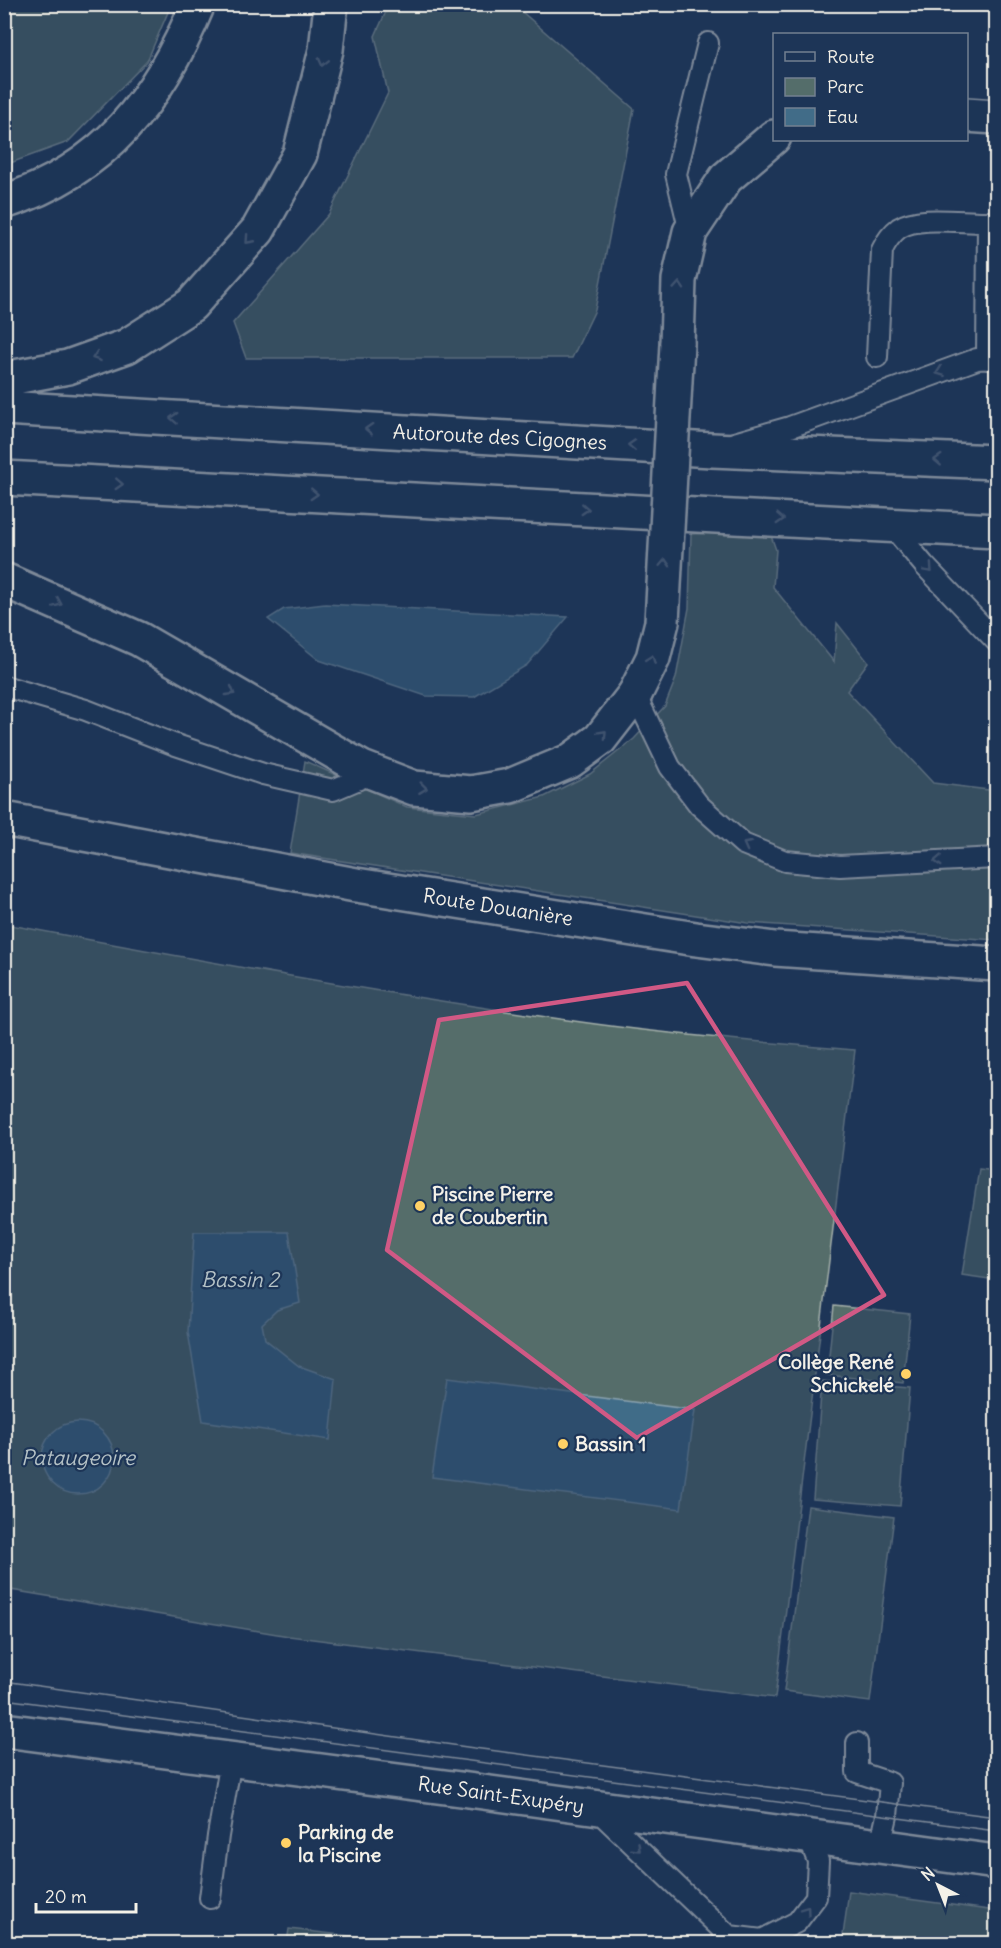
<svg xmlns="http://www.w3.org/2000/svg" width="1001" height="1948" font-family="Delius,sans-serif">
<rect width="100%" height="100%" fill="#1d3557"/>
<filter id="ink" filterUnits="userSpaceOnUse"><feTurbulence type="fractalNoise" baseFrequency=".0167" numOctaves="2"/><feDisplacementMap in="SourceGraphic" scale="12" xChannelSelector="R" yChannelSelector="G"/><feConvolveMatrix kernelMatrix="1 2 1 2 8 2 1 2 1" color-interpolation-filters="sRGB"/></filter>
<g filter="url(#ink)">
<path fill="#546d6a" stroke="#a4afa9" stroke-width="1.5" d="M5,4H171V5L147,61L68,142L5,165Z
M389,5H514L634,109L595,310L572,358H246L233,323L329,214L388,93L375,36Z
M769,530L776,550L773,587L834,662L837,623L868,662L847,691L933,783L996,791V940L748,923L290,853L305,761L407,807L476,814L544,797L590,774L634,739L665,706L676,678L689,608L691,534Z
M5,924C191,959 378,993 567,1020C662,1034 759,1042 855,1050L775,1698L289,1636L5,1589L4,1390L8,1385L9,1363L4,1362Z
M979,1169L996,1171V1280L962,1275Z
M834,1306L910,1314L903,1383L827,1375Z
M822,1381L910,1388L900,1506L813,1499Z
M808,1506L894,1517L870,1702L784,1691Z
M849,1891L996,1911V1943H842Z
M289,1929L412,1943H287Z"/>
<path fill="#416c88" stroke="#89a1ae" stroke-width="1.5" d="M325,604L568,617L527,665L474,697L426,696L319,660L268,619L284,609Z
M194,1232H289L300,1303L277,1310L262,1324L265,1339L299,1366L336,1379L330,1440L203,1421L188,1332Z
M447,1378L695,1410L681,1509L432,1477Z
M42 1458a36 36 0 1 1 72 0a36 36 0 1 1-72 0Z"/>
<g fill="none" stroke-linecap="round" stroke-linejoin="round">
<defs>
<path id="lane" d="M690,232L676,174L708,43
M877,357L882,250C886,242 891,234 899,228C918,215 964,223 988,222L987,359
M734,443L790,427L977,359L996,358
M891,525L924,565L996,641
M4,686L86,710L173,744L263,774L333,790L373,773
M635,694L670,767L699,805L743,844L785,861L840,866L996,858
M857,1743V1772L890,1783L887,1816L880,1846
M596,1809L729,1936L762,1940L797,1922L816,1897L818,1861L808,1836
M210,1898L218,1836L231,1760"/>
<path id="street" d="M966,115L996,117
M4,202C105,170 159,99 198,4
M677,344L679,280L690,232L726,178L774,137
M635,694L653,658L662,622
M4,1730L468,1790L996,1862"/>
<path id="secondary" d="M4,819L356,885L696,939L775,949L996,964"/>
<path id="highway" d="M4,379L68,367L127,346L191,305L258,230L300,154L326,50L331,4
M4,408L712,450L996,462
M4,478L996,531
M4,580L139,639L362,768L414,788L471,793L510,786L541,773L570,761L600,739L635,694"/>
</defs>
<use href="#lane" stroke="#f4f1e8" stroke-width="24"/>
<use href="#street" stroke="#f4f1e8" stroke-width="38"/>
<use href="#secondary" stroke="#f4f1e8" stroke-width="38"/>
<use href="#highway" stroke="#f4f1e8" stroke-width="38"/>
<use href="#lane" stroke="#1d3557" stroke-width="20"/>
<use href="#street" stroke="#1d3557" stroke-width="33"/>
<use href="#secondary" stroke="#1d3557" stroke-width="33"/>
<use href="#highway" stroke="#1d3557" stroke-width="33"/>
<path stroke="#f4f1e8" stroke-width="1.5" d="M4,1681L474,1748L996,1817
M4,1699L996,1831"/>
<defs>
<path id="street-bridge" d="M662,622L677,344"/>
</defs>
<use href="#street-bridge" stroke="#f4f1e8" stroke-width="38" stroke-linecap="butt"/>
<use href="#street-bridge" stroke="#1d3557" stroke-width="33"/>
</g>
<defs><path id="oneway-chevron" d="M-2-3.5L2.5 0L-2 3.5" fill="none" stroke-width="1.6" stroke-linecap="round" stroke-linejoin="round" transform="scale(1.5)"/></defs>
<g stroke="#68778a">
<use href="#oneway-chevron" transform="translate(323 62) rotate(104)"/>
<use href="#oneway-chevron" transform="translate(249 240) rotate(132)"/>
<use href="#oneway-chevron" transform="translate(679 286) rotate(-86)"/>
<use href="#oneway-chevron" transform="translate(96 357) rotate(161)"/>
<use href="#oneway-chevron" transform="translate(940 372) rotate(160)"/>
<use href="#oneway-chevron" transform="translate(174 418) rotate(-177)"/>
<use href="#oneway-chevron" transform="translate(369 429) rotate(-177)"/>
<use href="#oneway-chevron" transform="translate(632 445) rotate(-177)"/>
<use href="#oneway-chevron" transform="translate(938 460) rotate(-177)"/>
<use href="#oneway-chevron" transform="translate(119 484) rotate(3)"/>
<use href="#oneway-chevron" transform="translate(314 494) rotate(3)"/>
<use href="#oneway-chevron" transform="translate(585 509) rotate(3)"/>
<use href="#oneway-chevron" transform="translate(780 519) rotate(3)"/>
<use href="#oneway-chevron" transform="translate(665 563) rotate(-87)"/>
<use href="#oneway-chevron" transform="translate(929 569) rotate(47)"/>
<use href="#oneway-chevron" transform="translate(58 603) rotate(24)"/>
<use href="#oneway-chevron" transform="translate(651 659) rotate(-69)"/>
<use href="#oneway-chevron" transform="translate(231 692) rotate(30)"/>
<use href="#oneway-chevron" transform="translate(603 734) rotate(-47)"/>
<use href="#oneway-chevron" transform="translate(423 788) rotate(7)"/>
<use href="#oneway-chevron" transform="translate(747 845) rotate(-152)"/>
<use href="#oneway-chevron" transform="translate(938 861) rotate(177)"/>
<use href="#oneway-chevron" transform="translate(637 1848) rotate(44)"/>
<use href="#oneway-chevron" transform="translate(806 1910) rotate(-54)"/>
</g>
</g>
<path d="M0 0H1001V1948H0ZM687,983L884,1295L637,1438L387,1250L439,1020Z" fill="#1d3557" fill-opacity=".55" fill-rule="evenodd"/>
<path fill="none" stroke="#d15985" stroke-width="4.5" stroke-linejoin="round" d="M687,983L884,1295L637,1438L387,1250L439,1020Z"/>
<g fill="#ffd166" stroke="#1d3557" stroke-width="2">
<circle cx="420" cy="1206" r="6"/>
<circle cx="906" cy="1374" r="6"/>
<circle cx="563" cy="1444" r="6"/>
<circle cx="286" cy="1843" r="6"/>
</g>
<g text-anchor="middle" stroke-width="4.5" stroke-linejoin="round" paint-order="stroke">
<g font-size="20" fill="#f4f1e8" stroke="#1d3557">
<text transform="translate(500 437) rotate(3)" y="7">Autoroute des Cigognes</text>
<text transform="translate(498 907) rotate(9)" y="7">Route Douanière</text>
<text transform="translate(501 1795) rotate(8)" y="7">Rue Saint-Exupéry</text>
</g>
<g font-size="20" font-weight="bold" fill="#f4f1e8" stroke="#1d3557" text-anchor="start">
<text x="432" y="1201">Piscine Pierre<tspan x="432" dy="23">de Coubertin</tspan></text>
<text x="894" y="1369" text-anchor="end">Collège René<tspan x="894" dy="23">Schickelé</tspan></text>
<text x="575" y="1451">Bassin 1</text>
<text x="298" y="1839">Parking de<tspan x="298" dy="23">la Piscine</tspan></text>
</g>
<g font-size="21" font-style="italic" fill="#b5c2c6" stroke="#1d3557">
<text x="240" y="1287">Bassin 2</text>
<text x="78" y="1465">Pataugeoire</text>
</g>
</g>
<rect width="1001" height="1948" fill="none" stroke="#1d3557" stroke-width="24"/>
<rect x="12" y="12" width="977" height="1924" fill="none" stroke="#f4f1e8" stroke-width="2" filter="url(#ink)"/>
<rect x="773" y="33" width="195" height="108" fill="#1d3557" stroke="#738091" stroke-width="1.5"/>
<rect x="785" y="52" width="30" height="9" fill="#1d3557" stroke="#738091" stroke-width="1.5"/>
<text x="827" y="63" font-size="18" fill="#f4f1e8">Route</text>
<rect x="785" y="78" width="30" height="18" fill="#546d6a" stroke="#738091" stroke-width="1.5"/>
<text x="827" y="93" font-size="18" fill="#f4f1e8">Parc</text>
<rect x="785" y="108" width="30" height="18" fill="#416c88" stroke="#738091" stroke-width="1.5"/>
<text x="827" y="123" font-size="18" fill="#f4f1e8">Eau</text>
<g transform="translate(938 1885) rotate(318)" stroke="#1d3557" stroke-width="4.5" paint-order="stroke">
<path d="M0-4.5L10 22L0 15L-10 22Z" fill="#f4f1e8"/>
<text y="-9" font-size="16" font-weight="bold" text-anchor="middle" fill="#f4f1e8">N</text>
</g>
<path d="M36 1903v9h100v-9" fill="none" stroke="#f4f1e8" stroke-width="3"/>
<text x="45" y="1903" font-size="18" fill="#f4f1e8" stroke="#1d3557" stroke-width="4.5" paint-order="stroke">20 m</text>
</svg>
